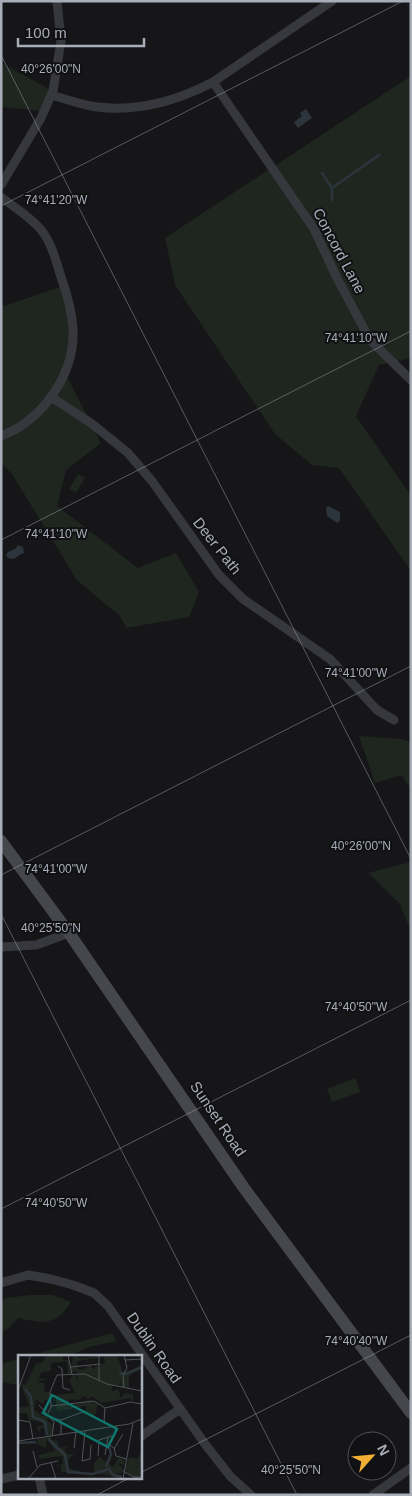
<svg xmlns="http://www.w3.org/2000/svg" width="412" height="1496" font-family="Helvetica,sans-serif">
<rect width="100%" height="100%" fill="#161618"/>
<path fill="#1e261f" d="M1,63L53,91L44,111L1,107Z
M411,76V358L379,365L356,416L411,496V571L339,468L312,465L275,434L175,285L165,238Z
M63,286L75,344L65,373L101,443L66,470L57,506L138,568L176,553L199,592L189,617L126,628L120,616L77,580L12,474L1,463V307Z
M78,474L85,478L76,493L69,489Z
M359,736L403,739L411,743V789L401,775L375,783Z
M411,862V932L400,904L368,873Z
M356,1078L360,1092L332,1102L327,1089Z
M30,1295H53L71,1302C55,1327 44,1323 18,1318L10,1327L1,1333V1302L6,1298Z
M112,1333L117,1341L92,1346L69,1356H28Z
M19,1359V1385L1,1382V1364Z"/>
<path fill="#2c353c" d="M306,109L312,118L298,128L294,122L302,116L300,113Z
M328,506L340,512V521L337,523L327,516L326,508Z
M18,545L23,547L24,553C18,554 16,561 8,558L6,555L8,552L15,549Z"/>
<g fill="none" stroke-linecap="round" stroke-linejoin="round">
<path stroke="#2c353c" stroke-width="2.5" d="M322,173L332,188V200
M332,188L379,155"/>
<path stroke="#37383d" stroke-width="9" d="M213,82L314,229L337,278L370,340L411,380
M51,95C66,99 82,105 97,107C138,112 177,101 213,82L332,1
M1,185L41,118L53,91L61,41L57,1
M1,197C15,208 31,217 42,231C52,244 56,261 61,277C67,294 72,310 73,329C75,374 43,420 1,436
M51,397L91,423L128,453L152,481L219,575L243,599L330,659L377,710L394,720
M1,947L36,945L69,933
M1,1283L28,1275L51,1279L73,1285L94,1293L108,1306L205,1444L230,1476L251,1495
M140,1437L180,1409
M39,1477L43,1495
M1,1479L19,1475
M373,1495L411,1468"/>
<path stroke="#45474d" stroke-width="12" d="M1,841L69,933L244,1188L411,1413"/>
</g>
<path fill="none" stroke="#a8adb8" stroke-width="1" stroke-opacity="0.45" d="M1,55L411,859M1,206L403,1M1,540L411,331M1,875L411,666M1,914L297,1495M1,1209L411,1000M140,1473L411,1335M97,1495L131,1477"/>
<g text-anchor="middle" stroke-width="4" stroke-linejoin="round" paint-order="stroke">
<g font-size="15" fill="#a8adb8" stroke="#111113">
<text transform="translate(339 251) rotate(62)" y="5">Concord Lane</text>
<text transform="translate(217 546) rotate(52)" y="5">Deer Path</text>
<text transform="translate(218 1119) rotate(56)" y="5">Sunset Road</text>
<text transform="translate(154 1348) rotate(55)" y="5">Dublin Road</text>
</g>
</g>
<g transform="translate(18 1355)">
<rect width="124" height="124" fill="#161618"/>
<path d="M28,0H45V5H51L54,10L55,0L62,3L99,0L105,18L124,11L111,21V33L103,32V26L101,30L94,31V36L100,34L103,43L107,38L115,39V47L113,43L83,48L74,41L72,44L65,41L62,45L51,44V52L71,45L80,49L77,61L71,62L72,58L65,59L69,51L39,56L37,40L57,38L51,25L56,19L61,28L58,16L50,20L49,6L33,8V16L24,17L20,23L29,24L19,27L26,28L27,37H32V44L26,45V49L18,45L16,55L25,61L31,59L29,66L35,69L33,84L40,87V93L51,91L46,94L49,99H56L50,105L51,113L64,117H43V111H37L45,109L44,101L21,104V100L37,96L29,82L28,93L19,89V84L28,82L29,73H23L21,78L19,71H25L24,67L11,65L9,58H0V53L11,51L3,29L7,30L18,9L25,7ZM86,2L87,8L82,9L83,13L77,10V14L71,10L65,15L60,14L59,6ZM123,96L124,124H118L107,115L111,102L119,104ZM82,102L95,112L100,103L106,105V110L99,108L105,113L104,118H99L104,124L76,117V108Z" fill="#1e261f" fill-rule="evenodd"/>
<path fill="none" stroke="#2c353c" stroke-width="2.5" d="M101,18L108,19L124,12M7,34L13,42L15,62L27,67L29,80M30,84L47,100L50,117L75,119L91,114L95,120L104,122M0,88L18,87M88,112L93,99L91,92"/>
<path fill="none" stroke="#505258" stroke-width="1" d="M50,0L54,20M106,0L109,13L105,20L106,33M107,5L124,4M40,11L44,14L45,33L52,35M53,12L82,9M81,26V0M0,35L13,0M21,50L36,67L34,81M33,51L76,46L87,53L86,67M87,53L112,47L124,49M30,58L33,52L32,37L39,20L67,19L89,29L124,36M33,63L43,65V79M0,65L12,67L15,84M43,65L65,57M67,76L64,106L72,104L73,90M0,86L111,69L124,64M90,89L96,93L98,101L108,104M56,93L58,77M96,94L105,79M15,96L19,112M87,100L90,82M80,101L81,85L97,80L98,71M33,108L38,124M105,116L116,122H124M10,124L22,110L40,106M105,124L115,68"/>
<path fill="#0f766e" fill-opacity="0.15" stroke="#0f766e" stroke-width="2.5" d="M34,40L99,74L90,92L25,58Z"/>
<rect width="124" height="124" fill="none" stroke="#a8adb8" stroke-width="2.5"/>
</g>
<g font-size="12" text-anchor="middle" fill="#a8adb8" stroke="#111113" stroke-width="4" stroke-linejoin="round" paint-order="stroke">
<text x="51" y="73">40°26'00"N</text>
<text x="56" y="204">74°41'20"W</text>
<text x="356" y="342">74°41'10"W</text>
<text x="56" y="538">74°41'10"W</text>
<text x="356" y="677">74°41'00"W</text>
<text x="361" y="850">40°26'00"N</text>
<text x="56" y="873">74°41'00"W</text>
<text x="51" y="932">40°25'50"N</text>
<text x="356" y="1011">74°40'50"W</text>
<text x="56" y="1207">74°40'50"W</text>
<text x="356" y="1345">74°40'40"W</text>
<text x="291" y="1474">40°25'50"N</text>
</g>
<rect width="412" height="1496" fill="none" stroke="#a8adb8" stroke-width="5"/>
<g transform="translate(372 1456) rotate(63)"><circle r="24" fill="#111113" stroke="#4d4f55"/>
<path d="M0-4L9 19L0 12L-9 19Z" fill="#f2b134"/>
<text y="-8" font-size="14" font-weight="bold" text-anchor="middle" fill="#a8adb8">N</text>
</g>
<path d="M18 38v8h126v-8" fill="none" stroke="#a8adb8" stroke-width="2.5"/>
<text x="25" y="38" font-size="15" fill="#a8adb8" stroke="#111113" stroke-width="4" paint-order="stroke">100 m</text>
</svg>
